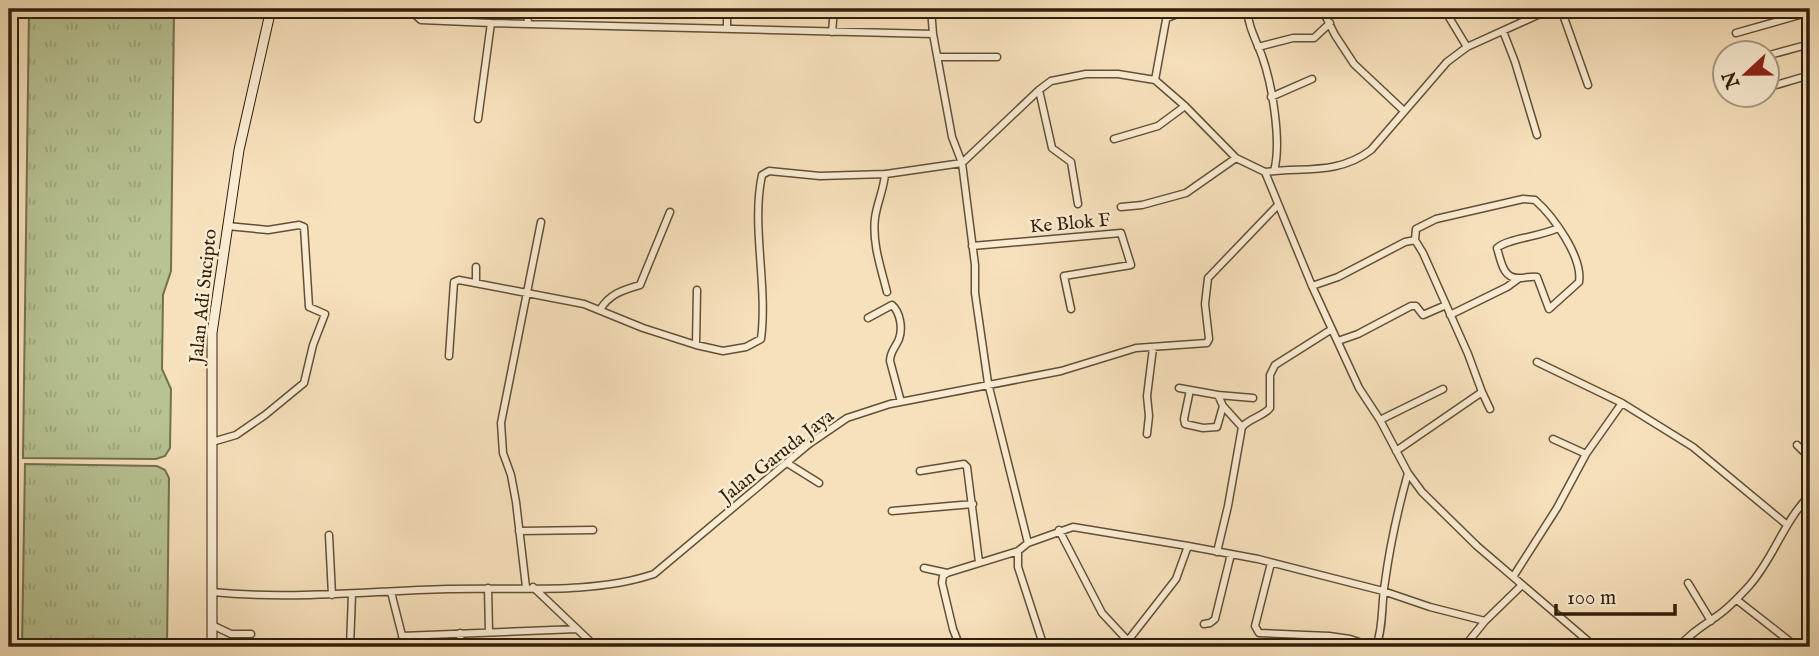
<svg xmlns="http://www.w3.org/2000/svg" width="1819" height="656" font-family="'IM FELL English',serif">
<defs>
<pattern id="grass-tufts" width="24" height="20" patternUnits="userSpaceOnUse" patternTransform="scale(1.75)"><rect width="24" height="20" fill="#b8c394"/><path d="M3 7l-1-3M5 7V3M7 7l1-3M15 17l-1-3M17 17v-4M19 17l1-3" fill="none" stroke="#9ea77e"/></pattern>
</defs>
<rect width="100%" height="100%" fill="#f7e1bc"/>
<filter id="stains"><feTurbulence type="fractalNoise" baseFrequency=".00286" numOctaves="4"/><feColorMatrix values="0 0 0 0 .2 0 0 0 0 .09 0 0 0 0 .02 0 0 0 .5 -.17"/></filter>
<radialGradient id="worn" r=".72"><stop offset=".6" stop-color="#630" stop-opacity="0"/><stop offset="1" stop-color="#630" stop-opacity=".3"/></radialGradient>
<path fill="url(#grass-tufts)" stroke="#74714f" stroke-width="2" d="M29,9H174L171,271L163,295L162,369L171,389L170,448L165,456L156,459L23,458Z
M25,464L157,466L165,470L169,478L167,647H22Z"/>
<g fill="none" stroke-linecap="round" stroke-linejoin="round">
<defs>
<path id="street" d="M412,9L413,13L421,20L491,23
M526,9L528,22
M931,9L933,34
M1247,9C1248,26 1256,40 1262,56C1272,84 1282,142 1274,171
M1322,9L1335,35L1354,64L1404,111
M1444,9L1467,47
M1551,9L1467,47L1447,62L1371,150C1338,175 1304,167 1265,172L1312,286L1359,388L1380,420L1408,473L1422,492L1477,546L1595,647
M1561,9L1588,85
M1167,18L1190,9
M727,29V9
M1503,31L1515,62L1537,135
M832,32L834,9
M1736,33L1810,12
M1258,47L1293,38H1314L1330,23
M1766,56L1810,44
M938,57H997
M1155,80L1168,9
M1766,88L1810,75
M1039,90L1052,148L1071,162L1078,204
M1271,97L1312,79
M478,119L491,23L933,34L952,137L962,163L975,265V293L988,383L1028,543L1018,551V567L1044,647
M1114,139L1158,126L1185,106
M885,174C884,189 877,203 875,218C872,243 881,268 887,292
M1121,207L1142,205L1186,193L1236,158
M1415,240L1416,229L1436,219L1523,199L1535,200C1553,216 1583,257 1579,282L1549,309L1537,277C1531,276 1526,278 1519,278C1503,279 1501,261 1497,248C1508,238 1540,237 1558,228
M972,246L1121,233L1131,265L1064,276L1071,309
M476,283V267
M1312,286L1338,277L1405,242L1415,240L1423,253L1468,354L1482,392L1396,451
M600,310C609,294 623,290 640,285L670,212
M1450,315L1507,287L1518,279
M868,318L892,305C900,312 903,328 899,339C896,347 890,351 890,361L901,402
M1338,341L1358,334L1411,306H1416L1423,315L1446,305
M696,345L697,290
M449,356L454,282L459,280L584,304L643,328L696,345L723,351L746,347L761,339C768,285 751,226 762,175L769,171L820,176L886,174L962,163L1039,90L1051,81L1086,74H1118L1155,80L1185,106L1236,158L1265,172
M1537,362L1622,403L1693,447L1786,524
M1179,388L1218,395L1223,406L1242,427
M1190,390L1184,419L1185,424L1203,428L1217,427L1223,406
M1482,392L1490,409
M1218,395L1253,398
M1380,420L1443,389
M1147,434L1149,416L1147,396L1153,348
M1553,439L1586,454
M212,442L236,435L265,415L304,383L313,345L325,314L309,307L304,227L299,225L268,230L227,226
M1797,445L1810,458
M787,463L819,483
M920,471L964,464L967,467L979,562
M892,511L973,504
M1059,530L1102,613L1128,641
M519,531L593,530
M329,535L332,595
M1028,543L1073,527L1188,546L1258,559L1383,591L1430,607L1485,621L1522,585
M1217,552L1228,506L1242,427C1250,418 1262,417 1270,408V375L1275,365L1332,329
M1271,563L1255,626L1259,633L1329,636L1350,639L1374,647
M924,568L947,573
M1513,577L1557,508L1586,454L1622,403
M1688,583L1711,621
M526,587L516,502L511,475L503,453L501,423L541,222
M533,587L596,647
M488,588L489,632
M212,592C290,600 368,591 447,589C513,587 592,595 654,574L809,444L847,418L890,404L1061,371L1136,348L1207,343L1209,339L1205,304L1208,278L1277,206
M391,592L405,647
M1737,600L1797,647
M1204,624L1210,623L1215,619L1231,554
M212,625L231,634H251
M460,633L461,647
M402,636L577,629
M295,647L306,644
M350,647L352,594
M960,647L953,629L942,583L943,576L947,573L1018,551
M1123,647L1176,579L1188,546
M1376,647C1384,625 1381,604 1385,582C1390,545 1398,509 1408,473
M1464,647L1485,621
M1679,647C1689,634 1703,626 1717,616C1729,608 1739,597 1749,586C1774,558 1783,522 1810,495"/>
<path id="secondary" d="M216,647L212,641V333L239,150L271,9"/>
</defs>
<use href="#street" stroke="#625036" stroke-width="9"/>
<use href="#secondary" stroke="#301f0a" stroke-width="11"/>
<use href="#street" stroke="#faecd3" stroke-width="6"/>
<use href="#secondary" stroke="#faecd3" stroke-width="9"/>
</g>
<g text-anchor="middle" stroke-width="5" stroke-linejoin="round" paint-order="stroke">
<g font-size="19" fill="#301f0a" stroke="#faecd3">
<text transform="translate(1070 222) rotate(-5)" y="7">Ke Blok F</text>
<text transform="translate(202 296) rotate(-84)" y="7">Jalan Adi Sucipto</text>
<text transform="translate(776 455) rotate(-38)" y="7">Jalan Garuda Jaya</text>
</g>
</g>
<rect width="1819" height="656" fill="none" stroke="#f7e1bc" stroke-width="35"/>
<rect x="10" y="10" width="1798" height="635" fill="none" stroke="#301f0a" stroke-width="3.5"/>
<rect x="18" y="18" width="1784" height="621" fill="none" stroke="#301f0a" stroke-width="2"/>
<g transform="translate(1746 74) rotate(248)"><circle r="33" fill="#faecd3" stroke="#a99a83" stroke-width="2"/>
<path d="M0-5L12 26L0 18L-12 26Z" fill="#8f2418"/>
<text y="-10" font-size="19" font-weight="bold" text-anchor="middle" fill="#301f0a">N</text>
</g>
<path d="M1556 604v10h119v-10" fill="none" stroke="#301f0a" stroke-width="3.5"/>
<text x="1567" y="604" font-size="21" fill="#301f0a" stroke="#faecd3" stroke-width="5" paint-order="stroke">100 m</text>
<rect width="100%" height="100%" filter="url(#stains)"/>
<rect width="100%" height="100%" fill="url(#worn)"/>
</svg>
